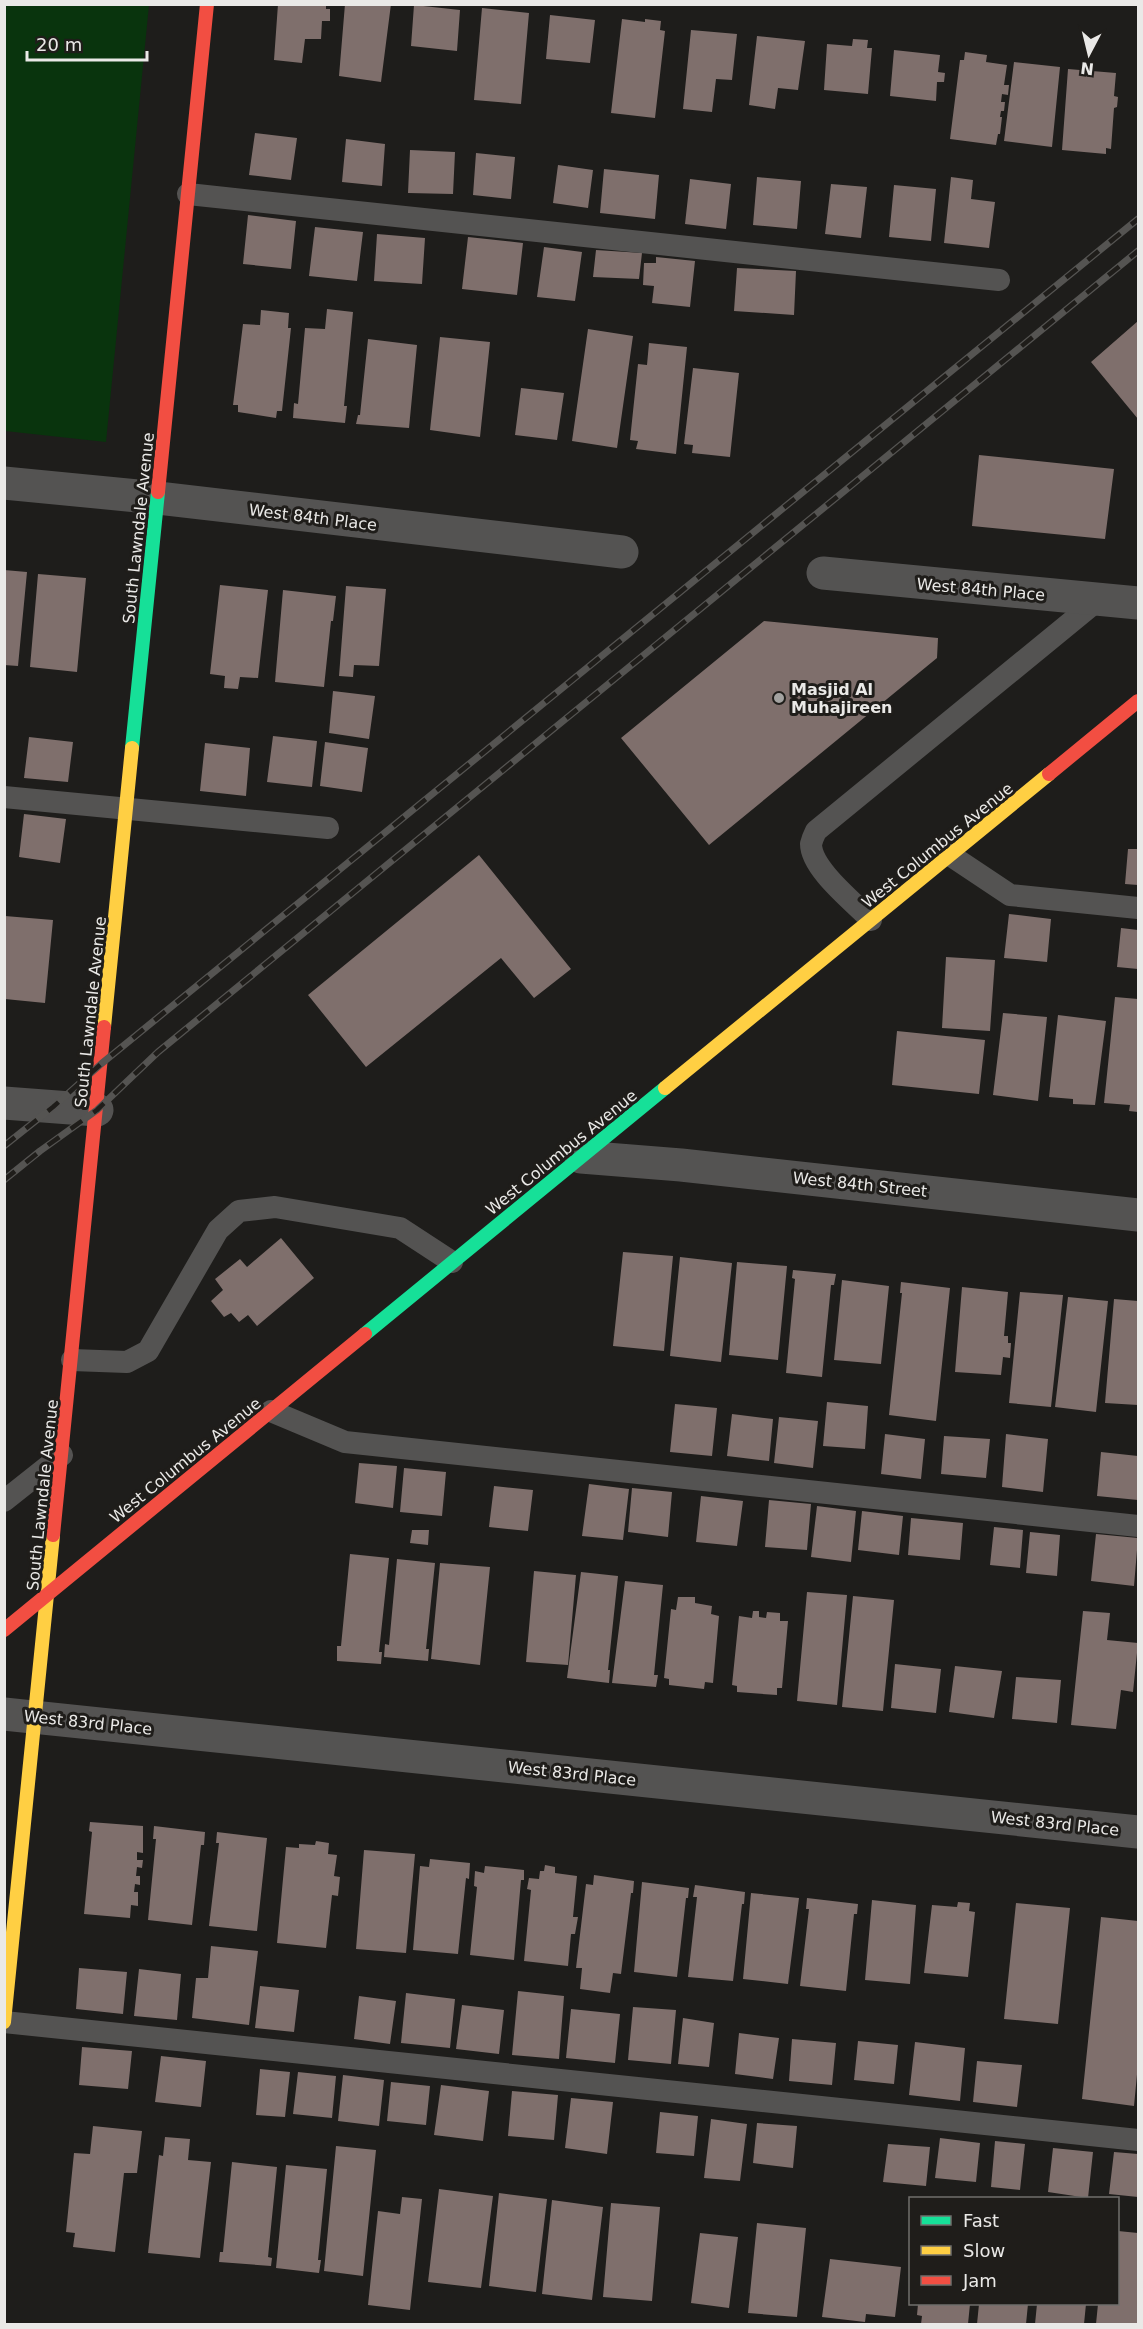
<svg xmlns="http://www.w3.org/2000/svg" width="1143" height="2329" font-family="'DejaVu Sans',sans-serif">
<rect width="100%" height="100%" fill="#1e1d1b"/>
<path fill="#09340d" d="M5,4L149,5L106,442L5,431Z"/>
<path fill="#7f6f6c" d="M278,4H326V9H330V21H322L321,39H305L302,63L274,60Z
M345,4H391L381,82L339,76Z
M414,5L460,10L457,51L411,46Z
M482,8L529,13L521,104L474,100Z
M550,15L595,20L590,63L546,59Z
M622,19L645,22V19L661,21L660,30L665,31L655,118L611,113Z
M691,30L737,34L732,80L716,79L712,112L683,109Z
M757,36L805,41L798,90L778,88L775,109L749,105Z
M853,39L868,40L867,48H872L868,94L824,90L827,44L852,46Z
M894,50L940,55L938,72L945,73L944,82H937L936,101L890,96Z
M965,52L987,55L986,62L1007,65L1004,85H1009L1008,95L1002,94L1001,102H1005L1004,111H1001L1000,117H1002L1000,134H998L996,145L950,139L960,60H964Z
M1014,62L1060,67L1052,147L1004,141Z
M1068,69L1116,73L1114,96L1118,97L1117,107L1114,108L1111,149L1106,148V154L1062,150Z
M255,133L297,138L291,180L249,175Z
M346,139L385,144L382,186L342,182Z
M410,150L455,152L453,194L408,193Z
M476,153L515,157L511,199L473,195Z
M558,165L593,170L588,208L553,203Z
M604,169L659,175L655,219L600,213Z
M757,177L801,181L797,229L753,225Z
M951,177L973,180L971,199L995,202L989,248L944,243Z
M690,179L731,184L726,229L685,224Z
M831,184L867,187L861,238L825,234Z
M894,185L936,189L931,241L889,237Z
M248,215L296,221L291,269L243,264Z
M315,227L363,232L357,281L309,276Z
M377,234L425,238L422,284L374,281Z
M468,237L523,243L517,295L462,289Z
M544,247L582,252L575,301L537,297Z
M596,250L642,253L639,279L593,277Z
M656,257L695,261L690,307L652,303L654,286L643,285L644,263H656Z
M737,268L796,271L794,315L734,311Z
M327,309L353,312L344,406H347L345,423L293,418L294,403L298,404L305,328L325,329Z
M261,310L289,313L288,328H291L282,411H277L276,418L238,412V405H233L243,324L260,325Z
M1138,321V419L1091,362Z
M588,329L633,336L617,448L572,441Z
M440,337L490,342L480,437L430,430Z
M368,339L417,345L409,428L356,424L358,415H360Z
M649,343L687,347L676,454L636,449L638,441L630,440L638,364L647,365Z
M693,368L739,373L730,457L692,453L693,445L684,444Z
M521,388L564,393L557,440L515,435Z
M979,455L1114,469L1105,539L972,526Z
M4,570L27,572L18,666L4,665Z
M38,574L86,578L77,672L30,667Z
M220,585L268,590L258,678L240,677L238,689L224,688L225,676L210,674Z
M346,586L386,589L379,666L354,665L353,677L339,676Z
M283,590L336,596L333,621H331L324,687L275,682Z
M764,621L938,638L937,658L709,845L621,738Z
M333,691L375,696L369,739L329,733Z
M273,736L317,741L312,787L267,782Z
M29,737L73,742L68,782L24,778Z
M325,742L368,748L362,792L320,786Z
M205,743L250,748L246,796L200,791Z
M24,814L66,819L60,863L19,857Z
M1128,849H1138V885L1125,884Z
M479,855L571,969L534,998L501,958L366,1067L308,995Z
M1009,914L1051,919L1047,962L1004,958Z
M5,916L53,920L45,1003L5,999Z
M1121,928L1138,930V969L1117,967Z
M946,957L995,960L990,1031L942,1028Z
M1115,997L1138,999V1112L1129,1111L1130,1105L1104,1103Z
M1003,1013L1047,1017L1038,1101L993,1095Z
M1058,1015L1106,1021L1095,1105L1073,1104V1099L1049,1097Z
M897,1031L985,1040L979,1094L892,1085Z
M281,1238L314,1278L257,1326L248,1315L239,1322L231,1313L224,1317L211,1301L223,1290L215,1279L240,1259L247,1267Z
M623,1252L673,1256L664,1351L613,1346Z
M680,1257L732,1263L721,1362L670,1356Z
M737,1262L787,1266L778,1360L729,1355Z
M793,1270L836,1274L834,1285H831L822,1377L786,1373L795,1279L792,1278Z
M842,1280L889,1286L881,1364L834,1360Z
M901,1282L950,1288L936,1421L889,1415L902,1293H900Z
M962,1287L1008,1292L1004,1336H1008V1343H1011L1010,1358L1003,1357L1001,1375L955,1372Z
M1020,1292L1063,1295L1051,1407L1009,1403Z
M1068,1297L1108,1301L1096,1412L1055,1407Z
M1114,1299L1138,1301V1405L1105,1403Z
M827,1402L868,1406L865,1449L823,1446Z
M675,1404L717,1408L712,1456L670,1452Z
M732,1414L773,1419L769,1461L727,1456Z
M779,1417L818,1421L813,1468L774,1463Z
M885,1434L925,1439L921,1479L881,1474Z
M1006,1434L1048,1439L1043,1492L1002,1487Z
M944,1436L990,1439L986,1478L941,1474Z
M1101,1452L1138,1456V1500L1097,1496Z
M359,1463L397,1466L393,1508L355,1503Z
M404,1468L446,1472L442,1516L400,1512Z
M589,1484L629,1489L623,1540L582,1536Z
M494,1486L533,1490L528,1531L489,1527Z
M632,1488L672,1492L668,1537L628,1532Z
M701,1496L743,1501L737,1546L696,1542Z
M769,1500L811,1504L807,1550L765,1547Z
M817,1506L856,1511L851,1562L811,1557Z
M862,1511L903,1516L899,1555L858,1550Z
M911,1518L963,1523L960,1560L908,1555Z
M994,1527L1023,1530L1020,1568L990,1565Z
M412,1530H429L428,1545L410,1543Z
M1030,1532L1060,1535L1057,1576L1026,1573Z
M1096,1534L1138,1538L1134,1586L1091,1581Z
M350,1554L389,1558L379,1652H382L381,1664L337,1661V1646H341Z
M397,1559L435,1563L426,1649H429L428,1661L384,1657L385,1644L389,1645Z
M440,1563L490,1567L480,1665L431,1659Z
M534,1571L576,1575L568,1665L526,1662Z
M581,1572L618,1576L608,1670H610L609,1683L567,1678Z
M625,1581L663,1585L654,1675H658L656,1687L612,1683Z
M807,1592L847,1595L837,1705L797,1701Z
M853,1596L894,1600L883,1711L842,1707Z
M678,1597H695V1603L712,1606L711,1614L719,1616L713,1683L705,1682L704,1689L669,1685V1679L664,1678L671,1609L676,1610Z
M753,1611H759V1617L766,1618L767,1612L780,1613V1621H788L782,1688H777V1695L737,1692V1686L732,1685L739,1616L752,1618Z
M1083,1611L1110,1613L1107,1640L1138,1643L1133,1692L1121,1690L1116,1729L1071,1725Z
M895,1664L941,1669L936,1713L891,1708Z
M955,1666L1002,1671L994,1718L949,1712Z
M1016,1677L1061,1680L1057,1723L1012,1719Z
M90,1822L143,1826V1853L137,1852V1860H143L142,1868L137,1867L136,1876H140V1885L135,1884L134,1892H138V1906L131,1905L130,1918L84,1914L92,1832L89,1831Z
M154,1826L205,1832L204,1845H201L192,1925L148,1920L156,1839H153Z
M217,1832L267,1838L257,1931L209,1926L219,1843H216Z
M316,1841L329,1843L328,1854L337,1855L334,1876L340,1877L338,1896L332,1895L326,1948L277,1943L286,1847L299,1848V1844L315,1845Z
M364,1850L415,1854L406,1953L356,1949Z
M430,1859L470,1863L469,1879L466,1878L458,1954L413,1950L420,1866L429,1867Z
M545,1865L555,1867V1873L577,1876L573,1917H578L575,1934H571L568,1966L524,1961L531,1890L527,1889L529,1878L539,1879L540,1871H544Z
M485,1866L524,1870V1880H521L514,1960L470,1955L477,1887L474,1886L475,1871L484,1873Z
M594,1875L634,1881L633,1893H631L621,1974L613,1973L610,1993L580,1989L582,1968H576L586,1884L593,1885Z
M642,1882L689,1888L688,1898H686L677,1977L634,1972Z
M695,1885L745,1892L744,1904H742L733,1981L688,1977L697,1897H693Z
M751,1893L799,1898L788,1984L743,1979Z
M807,1898L858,1904L857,1914H854L846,1991L800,1986L809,1909H806Z
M872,1900L916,1905L910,1984L865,1980Z
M958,1902L970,1903L969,1911L975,1912L968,1977L924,1973L932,1905L957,1907Z
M1016,1903L1070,1908L1058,2024L1004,2019Z
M1101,1917L1138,1921V2064L1134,2106L1082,2099Z
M211,1946L258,1951L249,2025L192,2018L196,1978H208Z
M79,1968L127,1972L123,2014L76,2009Z
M139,1969L181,1974L177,2020L134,2016Z
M260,1986L299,1990L294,2032L255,2028Z
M518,1991L564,1996L559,2059L512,2055Z
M406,1993L455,1999L450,2048L401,2043Z
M359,1996L396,2001L390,2044L354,2039Z
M462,2005L504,2010L499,2054L456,2049Z
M633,2007L676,2010L671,2064L628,2060Z
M571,2009L620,2014L615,2063L566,2058Z
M683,2018L714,2023L709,2067L678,2064Z
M739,2033L779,2038L773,2079L735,2074Z
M792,2039L836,2043L832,2085L789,2081Z
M858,2041L898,2045L894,2084L854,2080Z
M915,2042L965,2048L960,2101L909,2095Z
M82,2047L132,2051L128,2089L79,2085Z
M161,2056L206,2061L201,2107L155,2102Z
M977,2061L1022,2065L1017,2107L973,2102Z
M260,2069L290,2072L285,2117L256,2115Z
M298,2072L336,2076L332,2118L293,2114Z
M343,2075L384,2080L379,2126L338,2121Z
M391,2082L430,2086L426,2125L387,2121Z
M441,2085L489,2091L483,2141L434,2135Z
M512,2091L558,2095L554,2140L508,2136Z
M571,2098L613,2102L607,2154L565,2148Z
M660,2112L698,2116L694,2156L656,2153Z
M711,2119L747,2124L740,2181L704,2178Z
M757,2123L797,2126L793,2168L753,2163Z
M93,2126L142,2131L137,2173H124L115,2252L73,2247L75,2233L66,2232L74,2153L90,2154Z
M165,2137L190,2139L188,2160L211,2162L200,2258L148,2253L159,2155L163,2156Z
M940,2138L980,2143L976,2182L935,2178Z
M995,2141L1025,2144L1020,2190L991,2187Z
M888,2144L930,2147L926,2186L883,2182Z
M336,2146L376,2150L363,2276L324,2271Z
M1053,2148L1093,2152L1088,2198L1048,2192Z
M1114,2152L1138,2154V2197L1109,2194Z
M232,2162L277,2167L268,2257L272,2258L271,2266L219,2262L220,2252H223Z
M286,2165L327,2169L318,2260H321L319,2273L276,2268Z
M439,2189L493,2196L481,2288L428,2282Z
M499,2193L547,2199L536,2292L489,2286Z
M402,2197L422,2199L410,2310L368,2305L378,2211L400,2214Z
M552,2200L603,2207L592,2300L542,2294Z
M611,2203L660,2207L652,2301L603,2297Z
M757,2223L806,2228L797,2317L748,2313Z
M1118,2231L1138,2233V2324H1096L1098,2304H1118Z
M700,2233L738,2237L729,2308L691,2303Z
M830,2259L901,2267L895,2317L866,2314L865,2322L822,2317Z
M918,2304H970L968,2324H921L922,2316L917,2315Z
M979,2304H1028L1026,2324H977Z
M1037,2304H1086L1084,2324H1035Z"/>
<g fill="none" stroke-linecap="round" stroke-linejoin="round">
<path stroke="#545352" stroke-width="22" d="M188,194L999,280
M4,797L328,828
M950,855L1010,895L1138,908
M871,920C855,903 811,869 811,844C812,840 814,835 816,831L1098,600
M72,1360L127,1362L148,1351L218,1230L239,1211L275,1207L400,1228L452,1262
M271,1411L345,1442L1138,1526
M4,1501L62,1455
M4,2022L1138,2140"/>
<path stroke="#545352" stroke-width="33" d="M4,483L158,498L622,552
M823,573L1138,603
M4,1103L97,1110
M581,1157L681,1165L1138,1215
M4,1714L1138,1832"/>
<path stroke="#16e098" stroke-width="14" d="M132,748L158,492
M365,1334L665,1088"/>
<path stroke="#ffcf43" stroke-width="14" d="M104,1027L132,748
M665,1088L1049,774
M4,2022L53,1535"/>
<path stroke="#f24e42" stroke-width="14" d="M158,492L207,4
M1049,774L1138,701
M53,1535L104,1027
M4,1630L365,1334"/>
<defs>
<path id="rail" d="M4,1146L53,1107L101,1064L1138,219
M4,1180L40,1151L97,1110L158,1052L1138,251"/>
</defs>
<use href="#rail" stroke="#555452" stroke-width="7"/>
<use href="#rail" stroke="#1f1d1a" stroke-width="4.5" stroke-dasharray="14" stroke-linecap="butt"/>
</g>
<circle fill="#a3a2a0" stroke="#1f1d1a" stroke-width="2" cx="779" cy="698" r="6"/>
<g text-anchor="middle" stroke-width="6" stroke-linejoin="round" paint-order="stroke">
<g font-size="16" fill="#eae9e7" stroke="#1f1d1a">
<text transform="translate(313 517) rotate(7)" y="6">West 84th Place</text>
<text transform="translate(138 528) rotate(-84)" y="6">South Lawndale Avenue</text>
<text transform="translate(981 589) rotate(5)" y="6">West 84th Place</text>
<text transform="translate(937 845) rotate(-39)" y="6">West Columbus Avenue</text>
<text transform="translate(90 1012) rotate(-84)" y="6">South Lawndale Avenue</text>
<text transform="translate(561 1152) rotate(-39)" y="6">West Columbus Avenue</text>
<text transform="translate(860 1184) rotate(6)" y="6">West 84th Street</text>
<text transform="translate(185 1460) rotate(-39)" y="6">West Columbus Avenue</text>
<text transform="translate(42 1495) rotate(-84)" y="6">South Lawndale Avenue</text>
<text transform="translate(88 1722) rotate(6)" y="6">West 83rd Place</text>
<text transform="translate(572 1773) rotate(6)" y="6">West 83rd Place</text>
<text transform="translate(1055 1823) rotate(6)" y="6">West 83rd Place</text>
</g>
<g font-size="16" font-weight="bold" fill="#eae9e7" stroke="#1f1d1a" text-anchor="start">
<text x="791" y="695">Masjid Al<tspan x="791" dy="18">Muhajireen</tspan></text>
</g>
</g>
<rect width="1143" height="2329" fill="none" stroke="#eae9e7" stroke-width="12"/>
<rect x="909" y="2197" width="210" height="108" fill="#1f1d1a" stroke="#706f6c" stroke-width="1.5"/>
<rect x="921" y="2216" width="30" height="9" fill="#16e098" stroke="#706f6c" stroke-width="1.5"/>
<text x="963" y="2227" font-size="18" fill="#eae9e7">Fast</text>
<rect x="921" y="2246" width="30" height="9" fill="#ffcf43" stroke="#706f6c" stroke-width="1.5"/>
<text x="963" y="2257" font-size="18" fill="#eae9e7">Slow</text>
<rect x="921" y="2276" width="30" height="9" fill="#f24e42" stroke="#706f6c" stroke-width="1.5"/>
<text x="963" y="2287" font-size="18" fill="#eae9e7">Jam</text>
<g transform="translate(1089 54) rotate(187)" stroke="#1f1d1a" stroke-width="4.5" paint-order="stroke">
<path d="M0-4.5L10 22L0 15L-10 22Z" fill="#eae9e7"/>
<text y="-9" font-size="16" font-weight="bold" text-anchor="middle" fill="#eae9e7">N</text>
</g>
<path d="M27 51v9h120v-9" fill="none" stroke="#eae9e7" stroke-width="3"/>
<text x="36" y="51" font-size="18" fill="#eae9e7" stroke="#1f1d1a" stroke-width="4.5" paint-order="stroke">20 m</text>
</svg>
